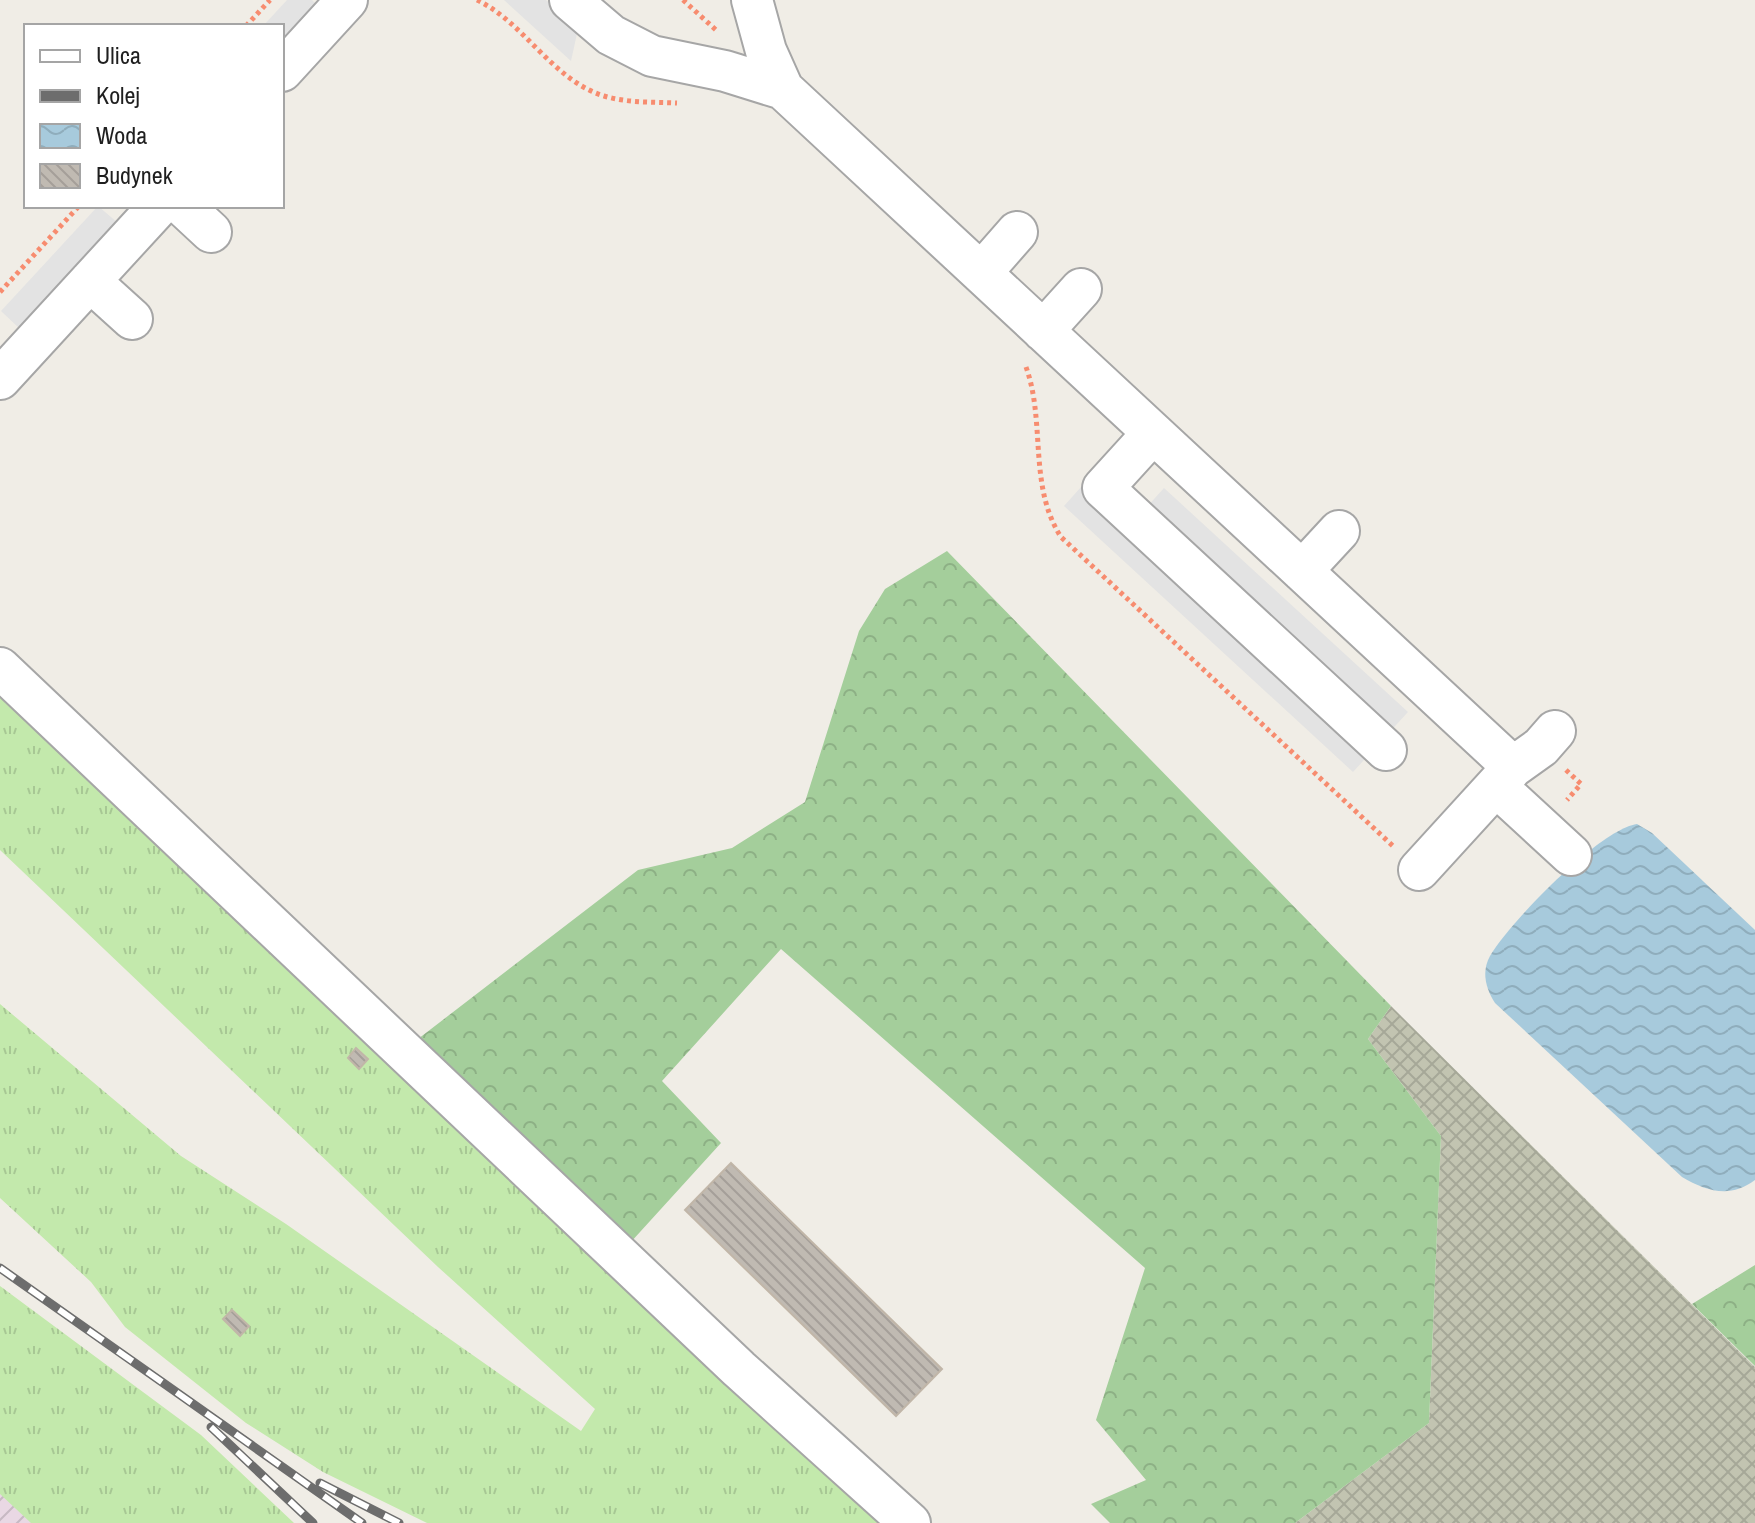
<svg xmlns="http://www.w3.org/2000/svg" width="1755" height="1523" font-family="'Archivo Narrow',sans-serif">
<defs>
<pattern id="industrial-furrows" width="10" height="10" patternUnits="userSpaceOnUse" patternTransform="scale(2)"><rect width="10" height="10" fill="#e9d8e4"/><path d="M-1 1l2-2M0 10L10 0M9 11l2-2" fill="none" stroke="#c7b9c3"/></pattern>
<pattern id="construction-cross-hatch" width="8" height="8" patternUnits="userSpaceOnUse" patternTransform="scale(2)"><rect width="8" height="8" fill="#c2c4b1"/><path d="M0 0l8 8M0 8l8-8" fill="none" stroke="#a6a898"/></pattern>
<pattern id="grass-tufts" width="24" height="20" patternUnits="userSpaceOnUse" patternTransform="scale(2)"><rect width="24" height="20" fill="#c3e9ac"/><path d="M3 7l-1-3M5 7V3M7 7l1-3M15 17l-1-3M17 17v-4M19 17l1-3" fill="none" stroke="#a7c794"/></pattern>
<pattern id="forest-crowns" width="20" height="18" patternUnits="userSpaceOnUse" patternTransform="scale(2)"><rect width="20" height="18" fill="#a4ce9b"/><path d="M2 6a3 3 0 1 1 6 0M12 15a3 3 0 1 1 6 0" fill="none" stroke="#8db085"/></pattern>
<pattern id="water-waves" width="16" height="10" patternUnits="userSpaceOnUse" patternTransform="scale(2)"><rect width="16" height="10" fill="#a7cadc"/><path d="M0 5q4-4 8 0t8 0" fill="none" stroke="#8fadbc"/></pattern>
<pattern id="building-back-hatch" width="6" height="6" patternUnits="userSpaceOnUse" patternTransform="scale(2)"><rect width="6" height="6" fill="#c0bab2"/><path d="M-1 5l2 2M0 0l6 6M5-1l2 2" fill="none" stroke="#a59f99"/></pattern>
</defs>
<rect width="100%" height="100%" fill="#f0ede6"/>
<path fill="url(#industrial-furrows)" d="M0,1491L34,1523H0Z"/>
<path fill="url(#construction-cross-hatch)" d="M1391,1006L1755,1367V1523H1295L1429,1423L1441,1136L1368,1039Z"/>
<path fill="url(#grass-tufts)" d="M0,682L892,1523H427L323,1472L246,1423L125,1327L91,1282L0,1198V1004L181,1156L286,1224L581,1431L595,1409L438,1267L0,850Z
M0,1286L201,1435L294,1523H31L0,1494Z"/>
<path fill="url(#forest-crowns)" d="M947,551L1391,1006L1368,1039L1441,1136L1429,1423L1295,1523H1110L1091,1504L1146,1480L1096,1420L1145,1268L781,949L662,1081L721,1143L630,1243L418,1039L638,870L732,848L805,802L859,631L885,589Z
M1755,1265V1366L1692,1304Z"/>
<path fill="#e3e3e3" d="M287,0H312L318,6L282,45V26H263Z
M504,0H546L578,29L571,61Z
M98,206L118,223L20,329L1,311Z
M1099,467L1145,509L1164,488L1408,712L1353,772L1064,506Z"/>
<path fill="url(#water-waves)" d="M1637,824L1652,833L1755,930V1180C1730,1199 1706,1191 1682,1177L1495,1003C1486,989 1481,972 1490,956C1509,923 1600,829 1637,824Z"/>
<path fill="url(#building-back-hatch)" stroke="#c1b6a8" stroke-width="2" d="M356,1048L368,1059L359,1069L348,1058Z
M731,1163L942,1369L896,1416L685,1210Z
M232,1310L249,1326L240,1336L223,1319Z"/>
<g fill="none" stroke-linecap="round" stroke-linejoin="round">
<defs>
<path id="minor" d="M570,0L611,35L652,56L725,71L783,89
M752,0L766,51L783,89L1513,767L1419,870
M282,71L347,0
M183,206L211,232
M981,273L1017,232
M90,281L132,319
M1043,331L1081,289
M0,379L159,206
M1153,433L1103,488L1386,750
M1302,571L1339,531
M0,668L739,1369L910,1523
M1513,767L1541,747L1555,731
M1496,786L1571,855"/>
</defs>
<use href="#minor" stroke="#a6a6a6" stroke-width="44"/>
<path stroke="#f78c6f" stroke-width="5" stroke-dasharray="4 4" stroke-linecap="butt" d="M477,0C525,23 552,80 604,96C627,103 653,102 677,103
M683,0L716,30
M246,26L270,0
M0,292L79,206
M1026,367C1046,422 1028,486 1061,537L1393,846
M1566,770L1581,784L1567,800"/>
<use href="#minor" stroke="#fff" stroke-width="40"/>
<defs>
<path id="rail" d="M0,1268L362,1523
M211,1427L313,1523
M320,1483L399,1523"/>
</defs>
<use href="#rail" stroke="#6d6d6d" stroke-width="9"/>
<use href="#rail" stroke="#fff" stroke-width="6" stroke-dasharray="18" stroke-linecap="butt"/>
</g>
<rect x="24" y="24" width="260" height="184" fill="#ffffff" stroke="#a5a5a5" stroke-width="2"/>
<rect x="40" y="50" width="40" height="12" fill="#ffffff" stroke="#a5a5a5" stroke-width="2"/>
<text x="96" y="64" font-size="24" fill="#1f1f1f">Ulica</text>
<rect x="40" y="90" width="40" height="12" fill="#6d6d6d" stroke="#a5a5a5" stroke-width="2"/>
<text x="96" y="104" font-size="24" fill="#1f1f1f">Kolej</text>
<rect x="40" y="124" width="40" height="24" fill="url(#water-waves)" stroke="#a5a5a5" stroke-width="2"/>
<text x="96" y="144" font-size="24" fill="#1f1f1f">Woda</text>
<rect x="40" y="164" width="40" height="24" fill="url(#building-back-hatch)" stroke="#a5a5a5" stroke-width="2"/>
<text x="96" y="184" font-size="24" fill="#1f1f1f">Budynek</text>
</svg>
